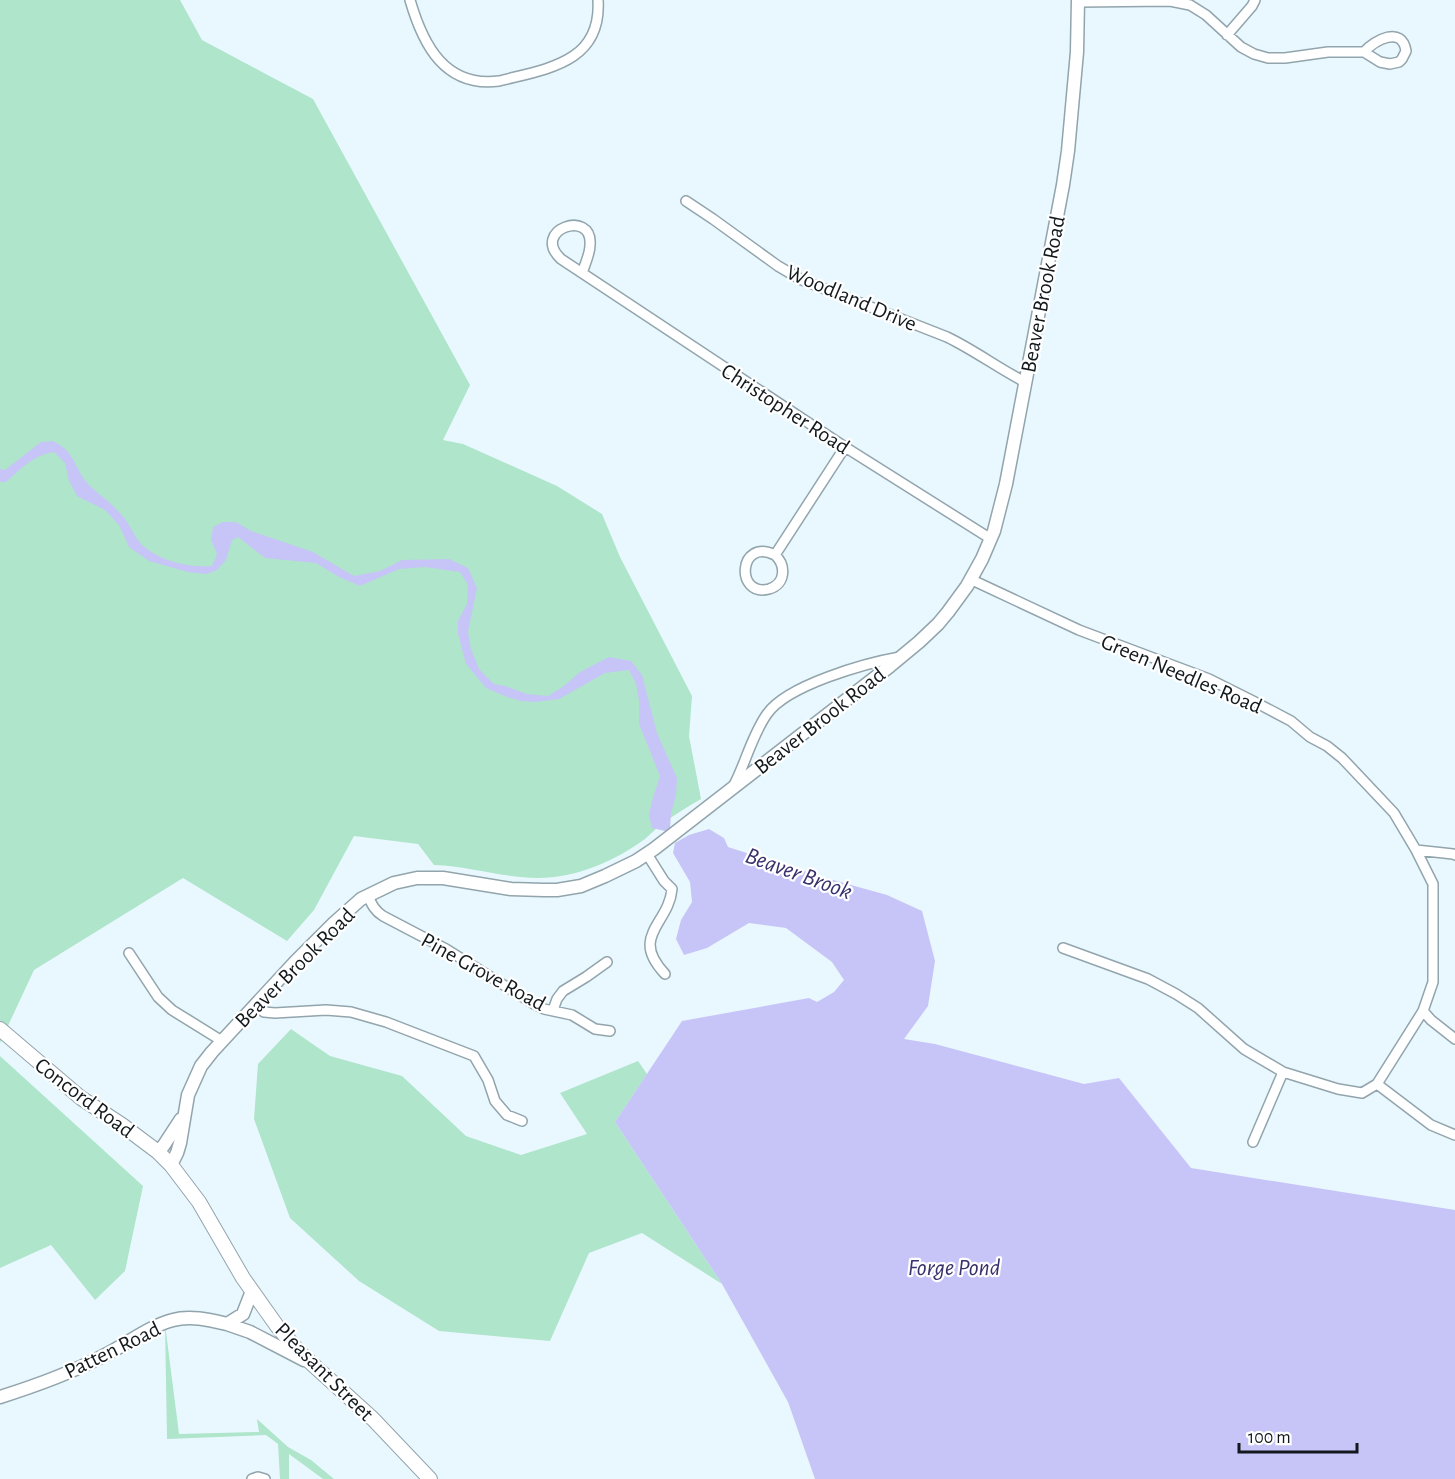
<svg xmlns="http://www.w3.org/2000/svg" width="1455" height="1479" font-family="'Alegreya Sans',sans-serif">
<rect width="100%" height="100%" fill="#e9f8ff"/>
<path fill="#afe5ca" d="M0,0H180L202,40L313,99L470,385L443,440L463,444L557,486L602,514L620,557L692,696L689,736L701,799C689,806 677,813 666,821C658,826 652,833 645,839C615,861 576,878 538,878C503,878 469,866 434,865L418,844L354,836L314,910L287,941L183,878L34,970L0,1043Z
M291,1029L330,1056L402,1076L466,1136L521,1155L587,1134L560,1093L638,1061L647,1074L615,1122L722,1284L642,1233L589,1253L550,1341L439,1331L359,1281L290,1218L254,1119L258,1064Z
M0,1056L143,1186L125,1271L95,1300L51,1245L0,1268Z
M165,1324L179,1434L259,1432L257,1419L288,1447L311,1460L334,1479H323L289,1454V1479H280L278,1444L266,1435L167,1439Z"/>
<path fill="#c7c5f7" d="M53,441C73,451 73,462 84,479C92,490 106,498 115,508C119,512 124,517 127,522C132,529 136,539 142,545C160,561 188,568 212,566L217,554L211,540L213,527L223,522H236L251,531L313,552L354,576L380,571L402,560L449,559L468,568L477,588L468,632L471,649L479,669L494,684L505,686L527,694L548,696L564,686L580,672L609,657L631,661L642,675L657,733L677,778L676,796L671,813L670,829L665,831L652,828L649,815L652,801L660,776L639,724V701L636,684L629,670L605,673L559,699L534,702L521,701L507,697L486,688L466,664L458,634V621L467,604L468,585L460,572L425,567L399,569L360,586L339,577L316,563L265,558L238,537L232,540L226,560L217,570L207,574L188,572L149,561L129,547L119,525L105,510L77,496L69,481L65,463L54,452C33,455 21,469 6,482H0V469L5,470L41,442Z
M709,829L724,838L728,847L826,878L887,895L922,911L935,961L928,1006L904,1039L935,1044L1084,1084L1119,1078L1191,1168L1455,1210V1479H815L788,1402L722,1284L615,1122L682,1021L809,998L817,1002L834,992L844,980L832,962L786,928L749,923L707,948L684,955L676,939L681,920L692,902L690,882L673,853L675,843L689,835Z"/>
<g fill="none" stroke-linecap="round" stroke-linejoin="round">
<defs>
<path id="minor" d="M410,0C423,45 445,88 499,81C546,69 602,63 598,0
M1078,2L1170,1L1190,5L1206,15L1241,47L1254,54L1268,58H1285L1328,52H1364L1380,62L1390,64L1399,62L1402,59L1406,51C1402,25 1375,40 1364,52
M1227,35L1252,6L1255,0
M686,201L713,219L778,266L802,280L947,337C974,350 998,368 1025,382
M582,273C585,264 590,254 590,245C593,208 530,230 561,259L845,447L991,539
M775,555C786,565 786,584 769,589C735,598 738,537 775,555L845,447
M970,579L1079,630L1209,679L1253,701L1291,721L1310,737L1327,746L1342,758L1394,813L1416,850L1433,884V982L1423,1011L1377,1084L1362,1093L1338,1089L1283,1072L1244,1049L1198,1008L1176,994L1148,979L1063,948
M734,785C746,762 752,735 767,714C787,685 866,663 900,657
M1416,850L1453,854L1455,855
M647,854L664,881L672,889C669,924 629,936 665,974
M368,896C372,905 375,911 383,916L446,949L534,1004L544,1009L572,1015L595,1029L610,1031
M129,953L158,997L172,1010L222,1041
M254,1005L264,1012L275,1013L326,1010L351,1012L386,1022L474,1056L488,1080L495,1101L507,1115L522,1121
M553,1010L557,999L563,991L586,977L607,962
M1423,1011L1431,1020L1455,1039
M1377,1084L1431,1125L1455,1135
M1253,1142L1283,1072
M252,1479L258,1477L265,1479"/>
<path id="tertiary" d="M158,1152L164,1145L181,1119
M171,1165L177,1153L180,1143L188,1095L201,1066L212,1052L295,962L334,923L361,899L394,883L417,878H443L511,889L544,890H557L581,886L605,876L636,861L654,849L890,666L919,642L938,624L948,612L967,586L982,559L994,531L1006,484L1063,185L1068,151L1077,52L1078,0
M227,1324L250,1332L304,1360
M0,1397C35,1386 71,1373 103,1356C126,1345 147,1327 173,1320C190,1315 210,1320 227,1324L243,1314L252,1291"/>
<path id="secondary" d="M0,1029L81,1098L122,1125L158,1152L171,1165L199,1202L243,1278L277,1326L299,1352L373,1419L430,1479"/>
</defs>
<use href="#minor" stroke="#92a4ac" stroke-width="12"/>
<use href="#tertiary" stroke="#92a4ac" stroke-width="15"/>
<use href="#secondary" stroke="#92a4ac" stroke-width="16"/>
<use href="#minor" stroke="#fff" stroke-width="9"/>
<use href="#tertiary" stroke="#fff" stroke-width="12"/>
<use href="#secondary" stroke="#fff" stroke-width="14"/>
</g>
<g text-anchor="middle" stroke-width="4.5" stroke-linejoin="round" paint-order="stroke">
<g font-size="22" fill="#12191c" stroke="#fff">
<text transform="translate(1042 294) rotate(-79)" y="8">Beaver Brook Road</text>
<text transform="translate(852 297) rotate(23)" y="8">Woodland Drive</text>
<text transform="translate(786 408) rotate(33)" y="8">Christopher Road</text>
<text transform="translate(1182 673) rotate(23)" y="8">Green Needles Road</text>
<text transform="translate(819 720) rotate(-38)" y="8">Beaver Brook Road</text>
<text transform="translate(294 967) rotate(-45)" y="8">Beaver Brook Road</text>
<text transform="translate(484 971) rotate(29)" y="8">Pine Grove Road</text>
<text transform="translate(85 1097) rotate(37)" y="8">Concord Road</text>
<text transform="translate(112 1349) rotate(-26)" y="8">Patten Road</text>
<text transform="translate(325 1371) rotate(45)" y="8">Pleasant Street</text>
</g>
<g font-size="24" font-style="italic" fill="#39316c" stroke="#fff">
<text transform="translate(799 873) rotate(20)" y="8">Beaver Brook</text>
<text x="954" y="1275">Forge Pond</text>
</g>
</g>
<path d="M1239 1443v9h118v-9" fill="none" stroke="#12191c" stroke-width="3"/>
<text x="1248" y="1443" font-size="18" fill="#12191c" stroke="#ffffff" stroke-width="4.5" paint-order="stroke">100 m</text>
</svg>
